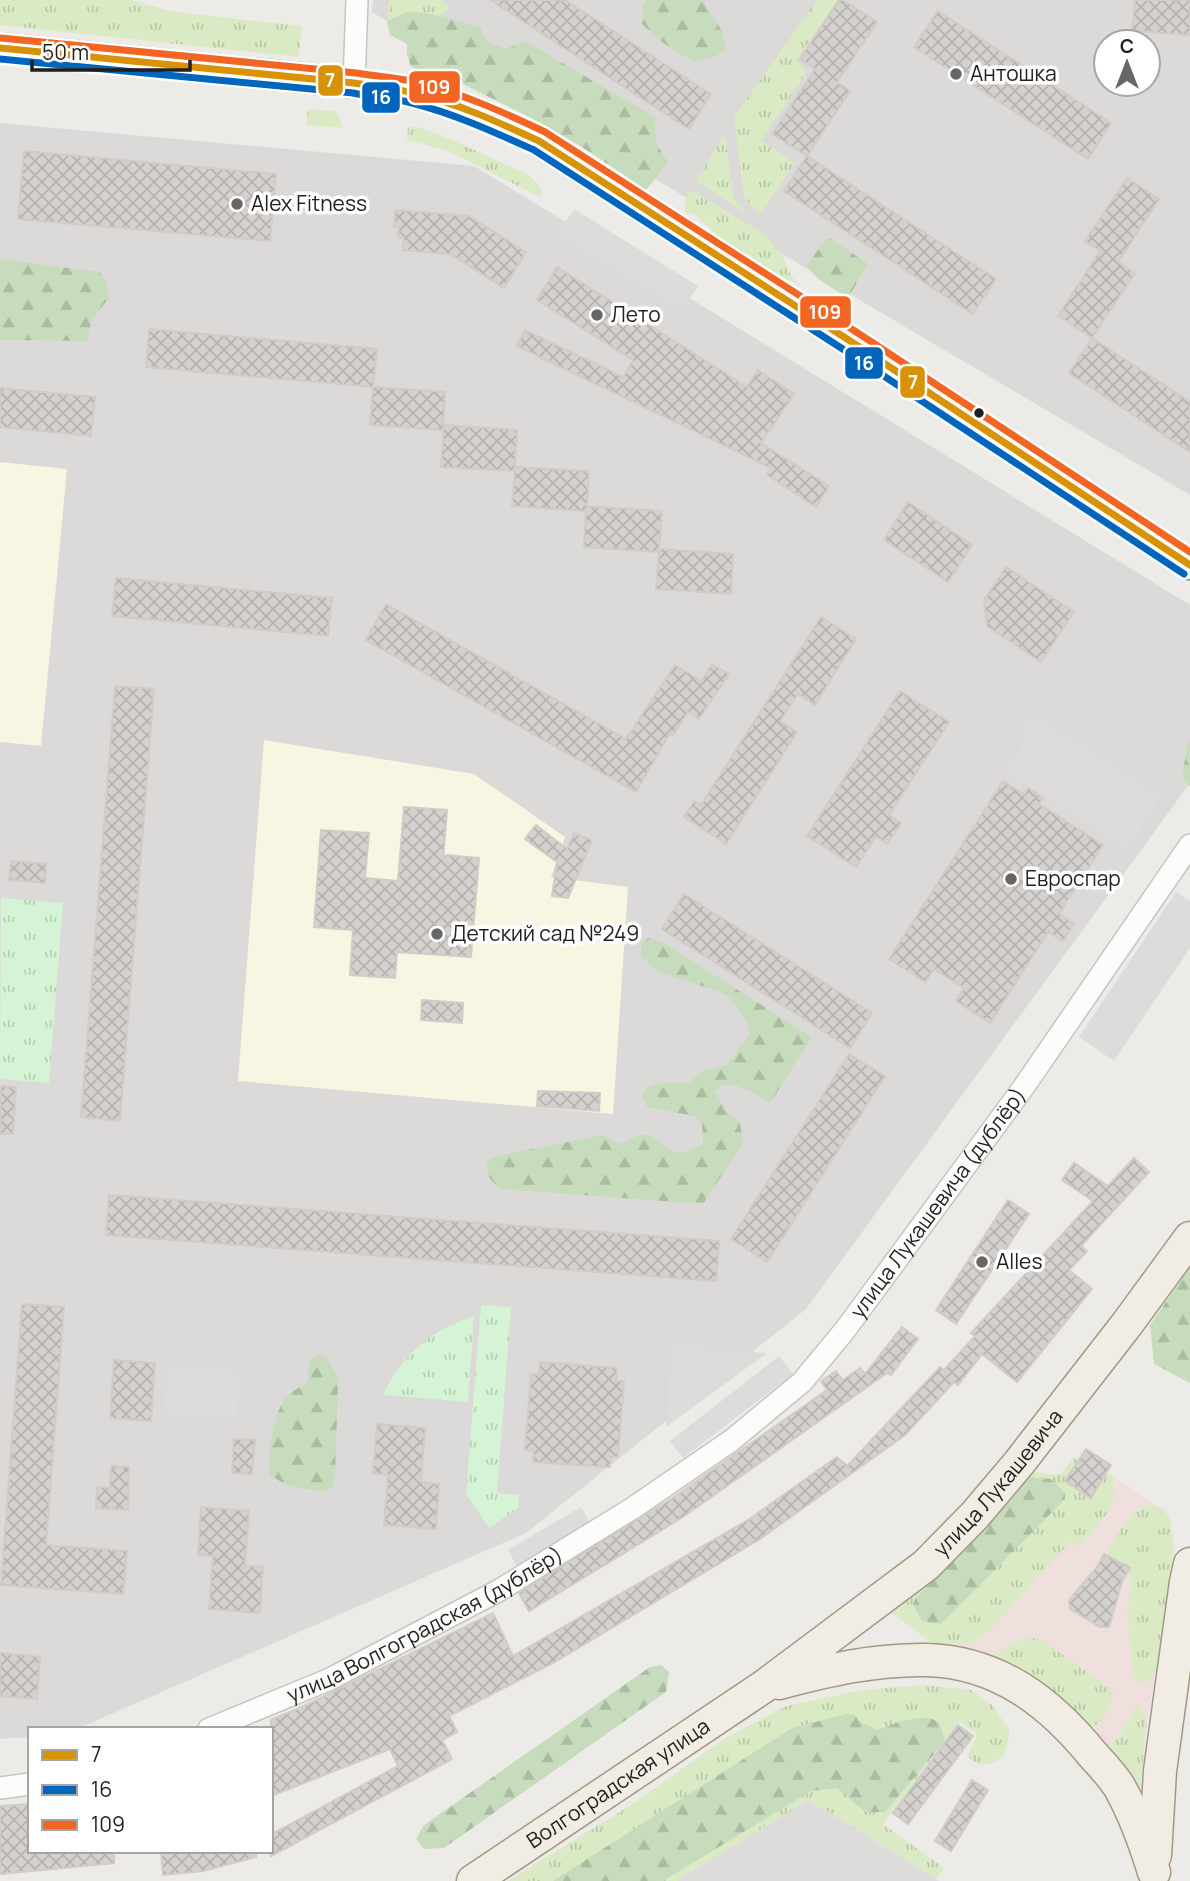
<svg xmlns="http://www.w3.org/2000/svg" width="1190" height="1881" font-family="Manrope,sans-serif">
<defs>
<pattern id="grass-tufts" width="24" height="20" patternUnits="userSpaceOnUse" patternTransform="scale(1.75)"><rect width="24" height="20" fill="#d9eac5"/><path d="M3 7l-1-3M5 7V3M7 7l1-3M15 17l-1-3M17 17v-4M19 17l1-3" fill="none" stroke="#bac8a9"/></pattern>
<pattern id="forest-firs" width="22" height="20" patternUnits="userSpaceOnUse" patternTransform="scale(1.75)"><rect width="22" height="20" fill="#c7dcbc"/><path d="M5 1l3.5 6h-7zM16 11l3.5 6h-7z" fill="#aabca1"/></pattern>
<pattern id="park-tufts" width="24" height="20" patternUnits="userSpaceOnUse" patternTransform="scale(1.75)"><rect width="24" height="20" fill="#d5f3d5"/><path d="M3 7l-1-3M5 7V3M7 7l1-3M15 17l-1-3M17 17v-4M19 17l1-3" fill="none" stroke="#b6d0b6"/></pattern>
<pattern id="building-cross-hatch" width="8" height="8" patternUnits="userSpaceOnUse" patternTransform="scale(1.75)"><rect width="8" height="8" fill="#d4d1ce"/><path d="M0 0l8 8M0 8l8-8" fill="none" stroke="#b6b3b0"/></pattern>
</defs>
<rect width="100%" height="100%" fill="#edebe7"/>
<path fill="#dcdad8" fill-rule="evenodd" d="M373,0H1190V495L372,12ZM1106,42H1148V84H1106Z
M0,123L474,166L1190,605V783L806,1309L526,1533L77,1729H30V1737L0,1739Z"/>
<path fill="#efdfdd" d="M1113,1476L1155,1505L1145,1506L1131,1578L1127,1612L1148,1681L1156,1671L1147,1721L1137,1705L1127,1724L1115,1740L1099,1753L947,1648L973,1642L991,1629L1070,1541L1079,1546L1106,1517L1115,1487Z"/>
<path fill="#f7f6e2" d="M0,462L67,469L41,746L0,742Z
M264,740L474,774L565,837L551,877L628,887L613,1114L238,1081Z"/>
<path fill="url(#grass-tufts)" d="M0,0H131L174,12L302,26L299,57L0,25Z
M389,0H442L449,8L439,16C417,11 408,11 387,21Z
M817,0H838L796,60L807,72L761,140L795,163L759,215L744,197L734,117Z
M308,109L336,111L343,128L306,125Z
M413,126L443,136L523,172L533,179L540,186L542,193L540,197L446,150L407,140L408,128Z
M725,133L733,197L747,214L696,181Z
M692,190L764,234L783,257L791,276L799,284L760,270L742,254L725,242L694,214L685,212V199Z
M1074,1457L1113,1476C1119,1509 1099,1524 1079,1546L1070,1542L991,1629L973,1642L947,1648L930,1642L891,1612L921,1587L1031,1472L1060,1475Z
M1155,1505L1164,1509L1170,1519L1174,1548L1156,1671C1150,1679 1148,1684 1138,1681L1133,1673L1127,1612L1131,1579L1102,1563C1114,1542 1127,1506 1155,1505Z
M1034,1638L1046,1643L1113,1690C1111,1709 1102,1728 1082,1730L991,1665C1004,1648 1012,1638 1034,1638Z
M923,1685L971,1690L992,1705L1009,1729L1008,1743L1003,1758C987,1764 980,1770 967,1755L978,1735L959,1721L883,1824L944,1868L936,1879L809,1800L676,1881H508L631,1805L724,1739L786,1706L863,1690Z
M1137,1704L1147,1721L1138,1807L1099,1753L1115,1740L1127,1725Z"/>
<path fill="url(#forest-firs)" d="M647,0H702L722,31L726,49L716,56L695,62C672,50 660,42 642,24L643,5Z
M407,12L426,13L480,27L488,42L506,49L525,41L655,117L656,143L668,162L646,190L590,152L537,121L465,85L411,67L407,54V44L390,35L387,21Z
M828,237L868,264L848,298L818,279L806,266Z
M0,259L99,272L106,281L109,298L92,319L87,341L0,340Z
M1188,741H1190V787L1182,777Z
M648,938L661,941L812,1037L770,1103C761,1096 737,1083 725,1085C721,1086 719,1088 715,1091L725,1110L740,1123L743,1143L703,1204L501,1189C489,1179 485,1175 488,1160L497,1156L602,1135L620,1144L639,1135H650L674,1152H685L703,1144L702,1123L694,1116L647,1107L642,1096L648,1087L658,1083H688L705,1070L726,1065L745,1042L749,1033L747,1021L729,997L720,992L656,971L641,956V944Z
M1190,1267V1383L1154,1364L1150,1325Z
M316,1355L326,1356L338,1379L335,1478L332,1487L323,1492L287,1485L269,1475C269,1452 272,1413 288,1395C293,1390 301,1387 307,1383L309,1363Z
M1031,1477L1051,1479L1065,1493V1499L941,1624L922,1621L913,1605L915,1599Z
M661,1665L669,1672L666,1692L444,1848L424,1849L416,1839L424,1825L650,1667Z
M847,1714L855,1715L861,1722L877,1730C892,1725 928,1709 939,1724C942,1728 943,1736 945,1741L885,1812H865L837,1788L811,1791L663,1881H553L792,1728Z"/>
<path fill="url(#park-tufts)" d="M1,898L63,903L49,1083L0,1079Z
M481,1305L511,1307L497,1493L519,1495L518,1508L489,1528L466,1494Z
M474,1316L468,1402L383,1395C402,1355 432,1329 474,1316Z"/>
<path fill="#dddcdb" d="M574,209L698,286L682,311L558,234Z
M1029,713L1161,796L1127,849L1005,771L1028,735L1019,729Z
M1176,892L1190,901V948L1114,1061L1079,1037Z
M672,1345L767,1353L666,1427Z
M779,1356L793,1374L683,1458L670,1441Z
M167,1366L240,1372L236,1419L164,1414Z
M581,1507L591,1525L518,1568L508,1550Z
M809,1800L939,1881H676Z"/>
<path fill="url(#building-cross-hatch)" stroke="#d0cdc8" stroke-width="2" d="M490,0H565L711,94L689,129Z
M839,0H843L877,22L837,82L850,91L807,156L772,134L815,69L800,59Z
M1135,0H1190V35L1132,31Z
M938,11L1111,123L1088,159L914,47Z
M24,151L276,174L270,241L18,219Z
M807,156L996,279L973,314L784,191Z
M1127,178L1159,199L1118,262L1135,273L1092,338L1058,316L1100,251L1085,241Z
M395,210L469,216L526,252L504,288L450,254L403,250L404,238L398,237L399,227H394Z
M557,267L747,387L758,370L794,394L761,443L829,486L816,507L767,475L771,468L517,346L525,330L623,377L633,360L537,300Z
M149,329L377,349L373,387L445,392L443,430L370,425L373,387L146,367Z
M1092,338L1190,402V452L1069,373Z
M0,388L95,397L91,436L0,427Z
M444,425L517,430L515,467L589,471L587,506L662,511L659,549L733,554L731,594L656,589L659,552L584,547L586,511L512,506L515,471L441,467Z
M908,502L972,545L948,582L884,540Z
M1006,567L1074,612L1041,662L987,626L984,600Z
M116,578L332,598L328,636L112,616Z
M386,604L626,739L675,665L701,681L712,664L729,674L699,719L688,712L673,735L670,733L636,792L366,640Z
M821,617L856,639L815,705L798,694L780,721L797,732L726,844L684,817L694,801L701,805Z
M115,686L154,689L120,1121L81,1117Z
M900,691L949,722L889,815L901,823L887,844L876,836L856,867L807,836Z
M1003,781L1024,795L1028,788L1043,798L1039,804L1103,845L1059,914L1074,924L1063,941L1048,932L990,1023L956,1001L964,988L934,969L925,982L889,959Z
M404,807L447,810L443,860L446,855L479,858L471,957L397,952L395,978L350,975L353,930L314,927L321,830L369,833L365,878L398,881Z
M536,825L567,849L574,833L592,840L568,898L552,896L557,862L525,839Z
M11,861L46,864L45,883L9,880Z
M684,894L872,1013L850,1048L662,929Z
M422,1000L463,1003L462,1023L421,1020Z
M849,1054L885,1076L767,1262L731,1239Z
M1,1086L16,1087L13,1134H0Z
M538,1091L600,1093L599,1111L537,1106Z
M1134,1158L1149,1172L1081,1246L1087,1251L1069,1270L1092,1289L1017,1382L982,1354L958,1385L954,1382L905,1435L760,1539L553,1663L449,1716L457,1732L442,1740L452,1759L271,1856V1833L278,1831L398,1766L390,1749L271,1796V1720L304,1706L493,1613L513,1656L748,1520L837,1457L847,1466L940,1367L944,1370L975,1336L971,1333L1093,1201L1062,1180L1074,1163L1108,1186Z
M109,1195L719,1241L716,1281L106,1235Z
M1008,1200L1029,1214L956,1324L936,1310Z
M22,1304L64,1307L46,1545L127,1551L123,1594L1,1585Z
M902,1327L918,1339L891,1375L887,1373L683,1517L529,1611L519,1593L671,1499L827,1390L821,1381L836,1371L843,1380L860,1368L865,1374Z
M114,1360L155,1363L151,1421L110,1418Z
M540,1362L617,1368L616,1381H624L618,1457H611L610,1467L533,1462L534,1451L525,1450L531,1374L539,1375Z
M377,1424L425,1428L421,1482L439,1484L436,1529L384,1525L388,1475L373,1473Z
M234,1439L255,1440L252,1474L232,1473Z
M1086,1449L1111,1465L1091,1498L1065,1481Z
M111,1466L129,1467L128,1510L96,1508L97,1487L110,1488Z
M201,1507L249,1511L245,1566L263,1567L260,1613L209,1609L213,1556L198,1555Z
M1104,1554L1130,1568L1122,1581L1109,1627H1100L1070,1609L1069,1600L1097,1567Z
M0,1653L40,1657L37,1699L0,1696Z
M958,1725L973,1736L908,1824L893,1813Z
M972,1780L988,1790L951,1851L935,1841Z
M30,1804V1851H114V1863L0,1874V1806Z
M161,1851H256V1857L203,1871L163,1875Z"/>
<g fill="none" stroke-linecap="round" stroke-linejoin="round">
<defs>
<g id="street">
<path d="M354,83L357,0"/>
<path id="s1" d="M209,1729L330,1679L498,1591L633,1508L732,1440L802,1382L845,1330L1023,1088L1190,845"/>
<path d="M0,1788L30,1784"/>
</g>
<path id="secondary" d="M0,48L354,83L411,92L444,101L483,115L539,141L858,346L1190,565"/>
<g id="primary">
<path d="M779,1683C828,1670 876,1659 927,1660C998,1662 1050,1702 1093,1755C1102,1765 1113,1776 1120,1788C1135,1815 1145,1843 1154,1872"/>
<path d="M1155,1855L1160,1771L1186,1582L1190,1564"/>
<path id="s2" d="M473,1881L763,1687L926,1565L975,1515L1019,1463L1127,1324L1190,1238"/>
</g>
</defs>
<use href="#street" stroke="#c6c5c3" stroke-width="24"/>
<use href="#secondary" stroke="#95977e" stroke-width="32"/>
<use href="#primary" stroke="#a39983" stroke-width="35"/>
<use href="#street" stroke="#fcfcfb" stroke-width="21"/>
<use href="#secondary" stroke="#f3f4ea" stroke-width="28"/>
<use href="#primary" stroke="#f1ece4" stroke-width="32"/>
<defs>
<path id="bus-1" d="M0,48L354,83C373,86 394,88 413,93C457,103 498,122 539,141L858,346L1190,565"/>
<path id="bus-2" d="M0,59L353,93C372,97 393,98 412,103C455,114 494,132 534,150L852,355L1184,574"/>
<path id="bus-3" d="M1,38L356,73C376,76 396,78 416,82C461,93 503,112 545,132L864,337L1190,552"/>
</defs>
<use href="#bus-1" stroke="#fff" stroke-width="12"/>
<use href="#bus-2" stroke="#fff" stroke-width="12"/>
<use href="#bus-3" stroke="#fff" stroke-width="12"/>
<use href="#bus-1" stroke="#d79205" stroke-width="7"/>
<use href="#bus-2" stroke="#0065bd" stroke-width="7"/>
<use href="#bus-3" stroke="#f26522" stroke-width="7"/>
</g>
<g fill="#676665" stroke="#fff" stroke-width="2.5">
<circle cx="956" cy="74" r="7"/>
<circle cx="237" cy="204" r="7"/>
<circle cx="597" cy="315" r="7"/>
<circle cx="1011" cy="879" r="7"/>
<circle cx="437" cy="934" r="7"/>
<circle cx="982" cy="1262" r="7"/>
</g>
<circle fill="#1f1f1f" stroke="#fff" stroke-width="2.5" cx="979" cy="413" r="6"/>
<g text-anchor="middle" stroke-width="7" stroke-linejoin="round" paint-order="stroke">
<g font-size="21" fill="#1f1f1f" stroke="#fff" text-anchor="start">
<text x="970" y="81">Антошка</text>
<text x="251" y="211">Alex Fitness</text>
<text x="611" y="322">Лето</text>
<text x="1025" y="886">Евроспар</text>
<text x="451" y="941">Детский сад №249</text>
<text x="996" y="1269">Alles</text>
</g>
<g font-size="21" fill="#1f1f1f" stroke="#fff">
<text dy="7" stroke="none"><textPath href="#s1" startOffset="915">улица Лукашевича (дублёр)</textPath></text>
<text dy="7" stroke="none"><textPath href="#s2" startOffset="662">улица Лукашевича</textPath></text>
<text dy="7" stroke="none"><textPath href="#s1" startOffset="240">улица Волгоградская (дублёр)</textPath></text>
<text dy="7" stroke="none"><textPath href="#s2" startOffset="175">Волгоградская улица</textPath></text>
</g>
</g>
<g stroke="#fff" stroke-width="2.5">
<rect x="317" y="64" width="27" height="33" rx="7" fill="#d79205"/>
<rect x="408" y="70" width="53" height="34" rx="7" fill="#f26522"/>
<rect x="361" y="81" width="40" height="33" rx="7" fill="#0065bd"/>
<rect x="799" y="295" width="53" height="34" rx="7" fill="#f26522"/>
<rect x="844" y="346" width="40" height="34" rx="7" fill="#0065bd"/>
<rect x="899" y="365" width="27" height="34" rx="7" fill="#d79205"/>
</g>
<g font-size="19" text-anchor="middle" font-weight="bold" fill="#fff">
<text x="330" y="87">7</text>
<text x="434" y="94">109</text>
<text x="381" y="104">16</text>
<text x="825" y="319">109</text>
<text x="864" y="370">16</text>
<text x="913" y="389">7</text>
</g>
<rect x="28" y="1727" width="245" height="126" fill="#ffffff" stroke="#a5a5a5" stroke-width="2"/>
<rect x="42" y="1750" width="35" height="10" fill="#d79205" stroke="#a5a5a5" stroke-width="2"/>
<text x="91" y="1762" font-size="21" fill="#1f1f1f">7</text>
<rect x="42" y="1785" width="35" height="10" fill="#0065bd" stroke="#a5a5a5" stroke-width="2"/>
<text x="91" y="1797" font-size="21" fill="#1f1f1f">16</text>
<rect x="42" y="1820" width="35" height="10" fill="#f26522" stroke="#a5a5a5" stroke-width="2"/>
<text x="91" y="1832" font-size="21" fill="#1f1f1f">109</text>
<g transform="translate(1127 63)"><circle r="33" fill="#ffffff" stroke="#a5a5a5" stroke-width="2"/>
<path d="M0-5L12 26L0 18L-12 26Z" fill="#676665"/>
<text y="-10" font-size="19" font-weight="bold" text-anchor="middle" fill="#1f1f1f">С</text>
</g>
<path d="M32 60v10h158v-10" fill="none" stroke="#1f1f1f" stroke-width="3.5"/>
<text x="42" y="60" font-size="21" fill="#1f1f1f" stroke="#ffffff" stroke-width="5" paint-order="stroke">50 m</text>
</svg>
